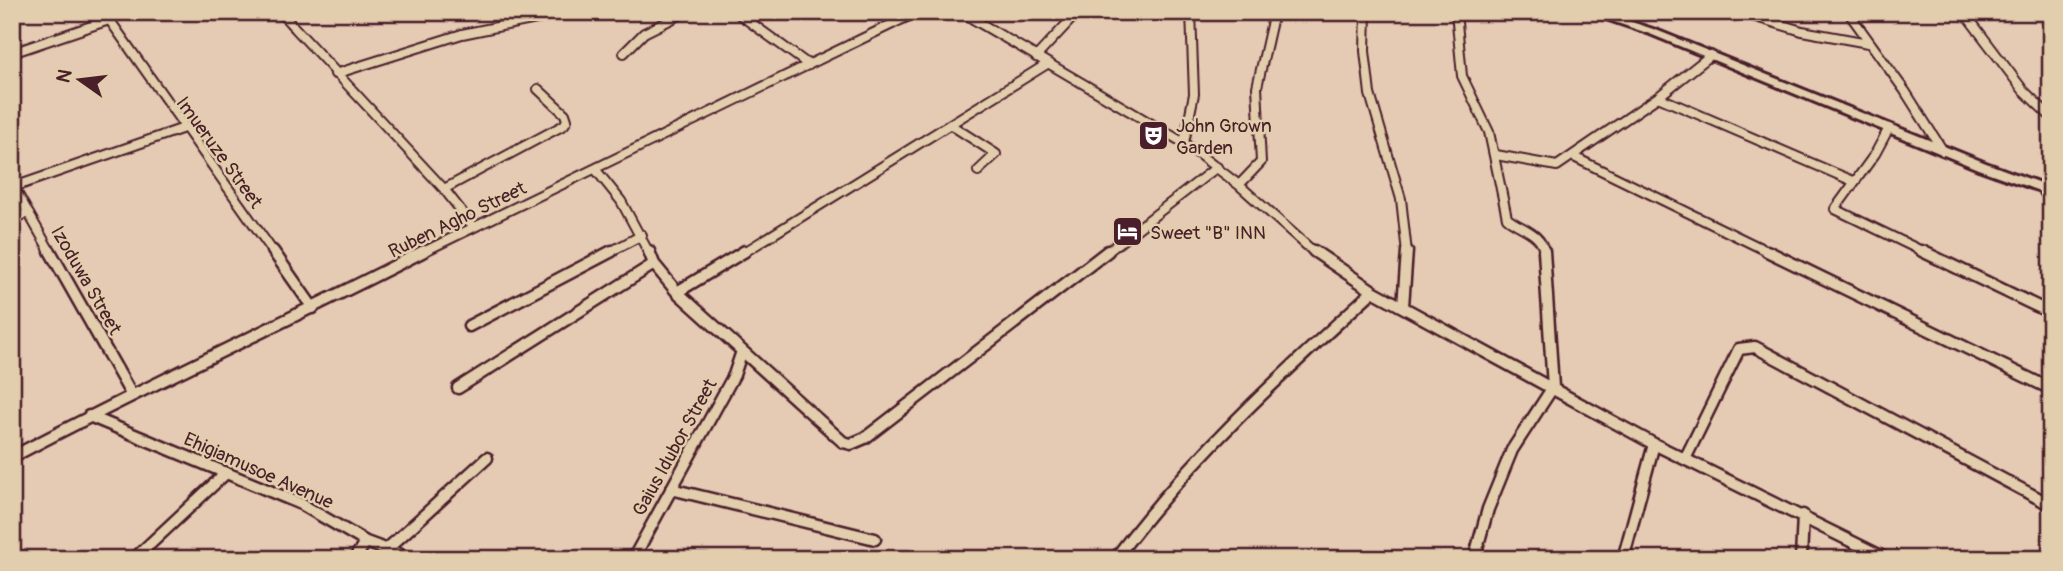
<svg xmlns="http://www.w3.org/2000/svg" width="2063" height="571" font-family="Pangolin,sans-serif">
<rect width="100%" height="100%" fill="#e5cab4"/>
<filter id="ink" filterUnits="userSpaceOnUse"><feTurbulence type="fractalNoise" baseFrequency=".0143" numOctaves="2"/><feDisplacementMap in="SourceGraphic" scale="14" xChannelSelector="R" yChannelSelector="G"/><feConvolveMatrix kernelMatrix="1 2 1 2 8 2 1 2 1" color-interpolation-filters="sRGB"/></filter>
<g filter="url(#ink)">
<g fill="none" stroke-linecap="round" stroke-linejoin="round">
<defs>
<path id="street-far1" d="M104,12L274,253
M280,12L444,189L473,226
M736,12L809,65
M961,12L1184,143L1239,185L1315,253
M1366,12L1365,51L1370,94L1401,199L1407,253
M1456,12L1462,76L1489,132L1507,218C1520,229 1543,233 1544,253
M1739,12L1802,31L1868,43
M1848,12L1905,91L1943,151
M1964,12L2023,90L2051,117
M12,53L109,20
M624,53L644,33L686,12
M1036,57L1078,12
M335,74L462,34L556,15
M1658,97L1853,181
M951,125L996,154L978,171
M1889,128L1875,154L1835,209L1926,253
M1184,143L1194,94L1191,12
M1496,155L1557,166L1658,97L1711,55
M1574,157L1771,253
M596,170L621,201L649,253
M12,184L51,253
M1239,185L1261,162L1257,87L1274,12
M14,187L184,128
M2041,188L2051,201
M444,189L564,125L567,120L565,114L538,89
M12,219L28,213
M421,253L917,12
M608,253L642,235
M743,253L1047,64
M1106,253L1217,167"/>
<path id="street" d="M50,251L131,394
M273,251L313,308
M649,251L654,264L677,292L843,442L851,444L865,438L1108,251
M1314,251L1373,291L1654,444L1887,559
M1767,251L2051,389
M1922,251L2051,313
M677,292L745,251
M1403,306L1407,251
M469,326L612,251
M458,388L654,264
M89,416L301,504L366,542L412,559
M12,457C148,385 288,321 424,251
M1685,459L1739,349L1755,347L2051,505
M671,489L875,539
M387,549L487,458
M134,559L226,473
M354,559L366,542
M633,559L734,375L742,351
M1115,559C1190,458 1281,375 1373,291
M1474,559L1488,509L1512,450L1553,387L1544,251
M1623,559L1654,444
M1801,559L1803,515"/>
<path id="secondary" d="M1585,12H1601L1656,30L1986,163L2051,187V195L1978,169L1650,34Z"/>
</defs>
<use href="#street-far1" stroke="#4a1f2b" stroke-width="12"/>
<use href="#street" stroke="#4a1f2b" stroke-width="15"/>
<use href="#secondary" stroke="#4a1f2b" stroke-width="6"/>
<use href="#street-far1" stroke="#e2ceac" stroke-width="8"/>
<use href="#street" stroke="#e2ceac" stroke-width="10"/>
<use href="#secondary" fill="#e2ceac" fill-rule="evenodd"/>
</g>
</g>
<defs>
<symbol id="theatre-square" viewBox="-11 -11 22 22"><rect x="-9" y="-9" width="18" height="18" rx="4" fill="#4a1f2b" stroke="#e2ceac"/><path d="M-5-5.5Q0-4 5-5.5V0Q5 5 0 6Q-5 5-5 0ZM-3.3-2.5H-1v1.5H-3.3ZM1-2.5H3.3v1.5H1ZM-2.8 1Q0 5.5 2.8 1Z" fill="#fff"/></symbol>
<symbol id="hotel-square" viewBox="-11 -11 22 22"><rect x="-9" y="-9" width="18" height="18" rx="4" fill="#4a1f2b" stroke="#e2ceac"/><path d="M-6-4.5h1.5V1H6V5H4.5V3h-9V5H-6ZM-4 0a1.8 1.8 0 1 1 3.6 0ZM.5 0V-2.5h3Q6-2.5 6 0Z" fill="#fff"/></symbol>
</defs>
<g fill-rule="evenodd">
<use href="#theatre-square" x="1136" y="118" width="35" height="35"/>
<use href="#hotel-square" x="1110" y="214" width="35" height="35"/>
</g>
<g text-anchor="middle" stroke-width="5" stroke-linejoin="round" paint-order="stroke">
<g font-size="19" fill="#4a1f2b" stroke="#e2ceac" text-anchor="start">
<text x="1176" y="132">John Grown<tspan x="1176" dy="22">Garden</tspan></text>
<text x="1150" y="239">Sweet "B" INN</text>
</g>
<g font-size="19" fill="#4a1f2b" stroke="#e2ceac">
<text transform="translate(220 152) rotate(54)" y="7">Imueruze Street</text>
<text transform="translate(457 219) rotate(-26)" y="7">Ruben Agho Street</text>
<text transform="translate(87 280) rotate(60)" y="7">Izoduwa Street</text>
<text transform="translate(674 447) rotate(-61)" y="7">Gaius Idubor Street</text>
<text transform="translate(259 470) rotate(24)" y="7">Ehigiamusoe Avenue</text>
</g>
</g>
<rect width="2063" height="571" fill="none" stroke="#e2ceac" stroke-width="42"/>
<rect x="21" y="21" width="2021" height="529" fill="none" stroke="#4a1f2b" stroke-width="2.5" filter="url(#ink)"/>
<g transform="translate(80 80) rotate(284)" stroke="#e2ceac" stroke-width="5" paint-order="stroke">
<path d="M0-5L12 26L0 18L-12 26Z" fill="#4a1f2b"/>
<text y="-10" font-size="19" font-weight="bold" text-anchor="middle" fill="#4a1f2b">N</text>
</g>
</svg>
